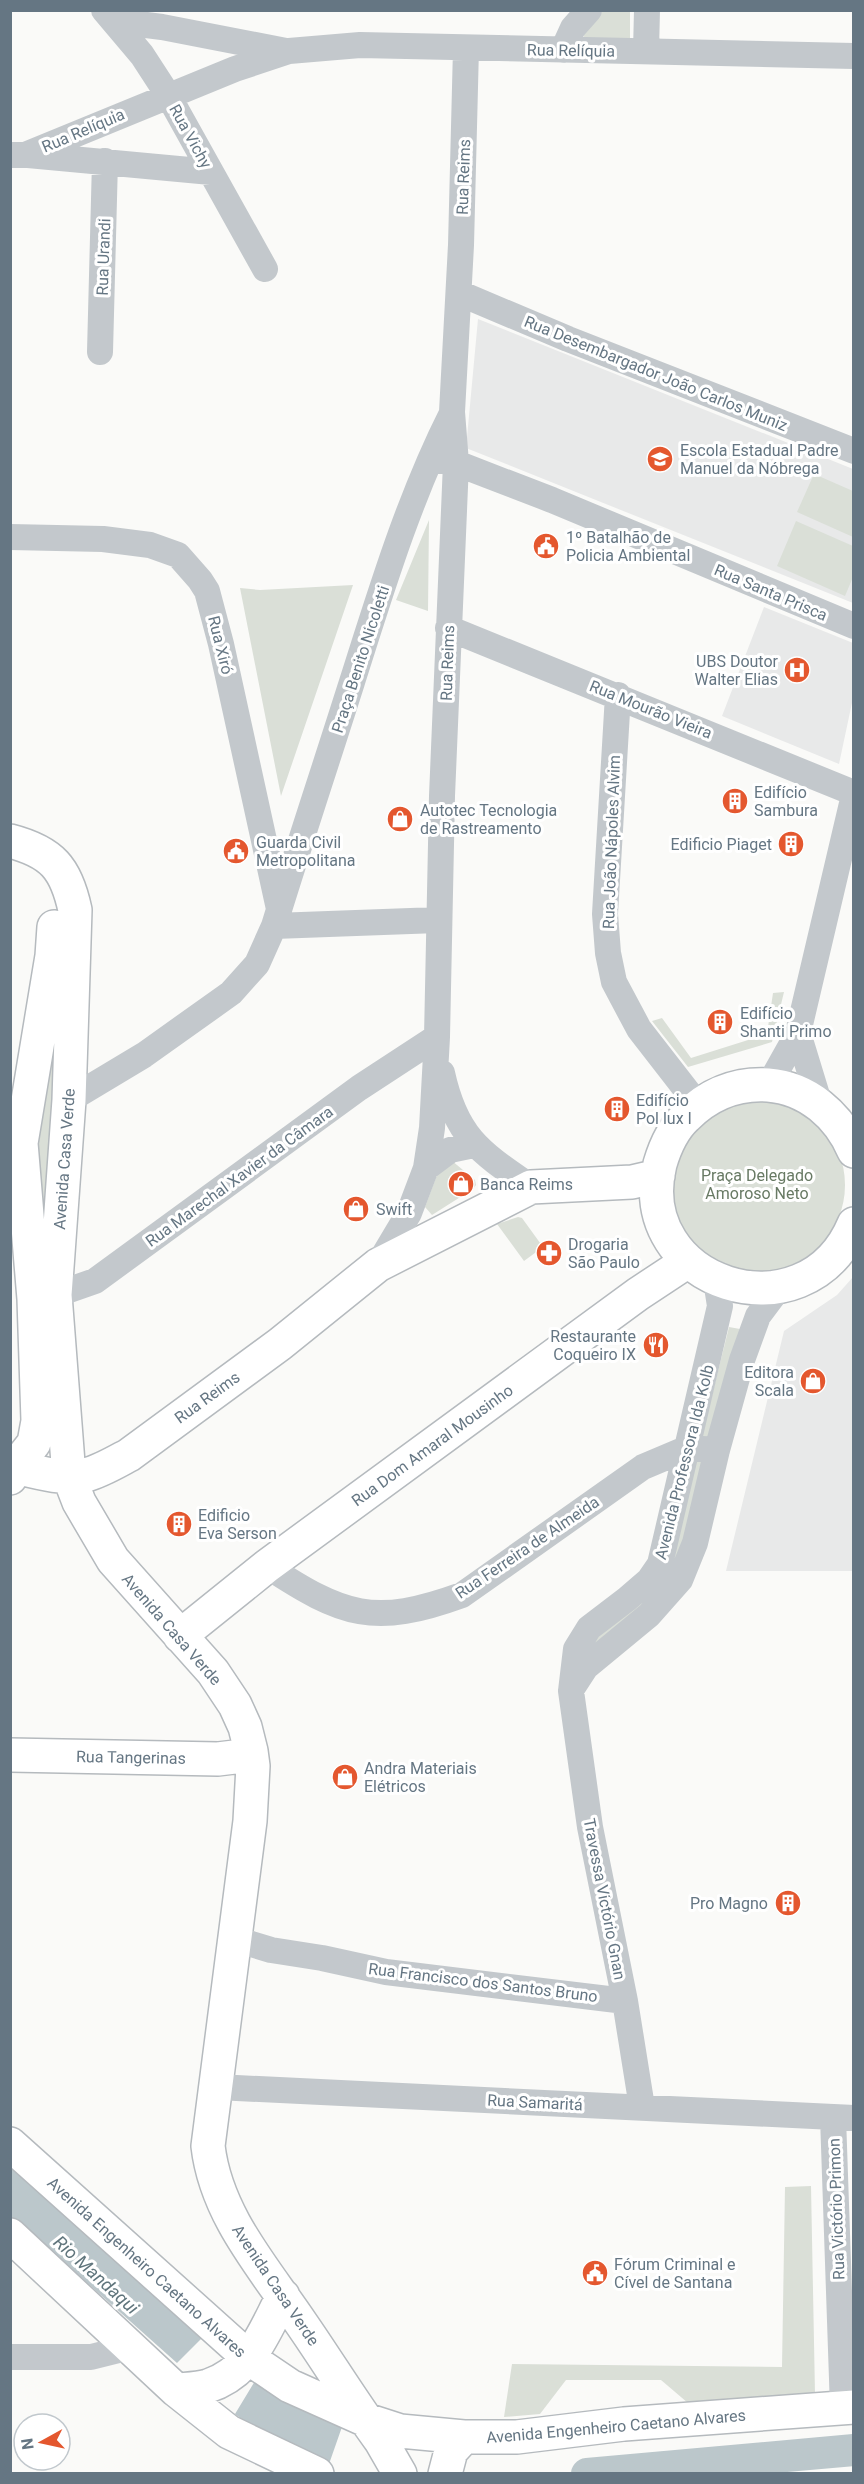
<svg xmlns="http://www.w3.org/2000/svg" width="864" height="2484" font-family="Roboto,sans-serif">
<rect width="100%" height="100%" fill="#fafaf8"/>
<path fill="#e8e9e9" d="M478,319L853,469V603L466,448Z
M764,607L853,643V698L839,764L722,716Z
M853,1277V1571H726L784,1331L837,1295Z"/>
<path fill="#dadfd7" d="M603,11H630V40L585,41C580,26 594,19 603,11Z
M814,474L853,491V537L797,512Z
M429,520L428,611L396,600Z
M796,521L853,546V577L845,596L777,566Z
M353,585L281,796L240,588L260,590Z
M784,992L772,1042L688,1067L652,1021L662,1018L691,1058L767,1034L773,993Z
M62,1022L42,1221L29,1167L48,1040Z
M671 1185a87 87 0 1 1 174 0a87 87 0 1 1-174 0Z
M451,1160L475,1180L476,1185L473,1189L432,1215L425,1207L441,1164Z
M518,1217L522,1218L543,1247L524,1261L497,1224Z
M729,1327L740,1329L688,1527L673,1576L584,1663L582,1651L680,1524Z
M811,2186L815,2394L688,2403L661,2380H566L540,2414L504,2417L512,2364L782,2367L785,2187Z"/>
<path fill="#bbc7cb" d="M10,2161L202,2338L177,2363L57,2256L27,2235L11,2220Z
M255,2381L343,2424L329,2464L248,2424L235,2414Z"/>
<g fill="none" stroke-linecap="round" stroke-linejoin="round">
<path stroke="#bbc7cb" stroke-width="32" d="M587,2474L854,2450"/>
<defs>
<path id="major" d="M10,841C52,852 66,868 75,910L69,1100L55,1295L69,1476L79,1502L113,1560L213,1672L235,1705L245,1727L251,1751L253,1766L250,1821L208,2146C216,2215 264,2268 301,2323C328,2362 353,2403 381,2441L400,2474
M854,1151C839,1116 808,1088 768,1085C736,1083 708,1095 686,1117C672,1130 665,1147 660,1164C630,1284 805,1341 854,1224
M15,1467C36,1472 64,1480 86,1475C101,1471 116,1462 129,1455L280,1344L378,1265L531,1187L632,1182L658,1176
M10,1478L15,1467L34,1443L38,1421L34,1299L21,1143L52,956L54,927
M180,1636L267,1566L638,1294L688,1261
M10,1755L218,1759L251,1755
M10,2144L250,2359L290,2386L366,2420L400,2431L464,2437H517L624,2424L854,2407
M10,2235L176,2390L229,2432L317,2474
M176,2390C186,2389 198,2389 208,2386C251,2372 264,2332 283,2296
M445,2474L451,2451L464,2437"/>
</defs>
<use href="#major" stroke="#b5babe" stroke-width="36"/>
<path stroke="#c3c8cc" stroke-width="26" d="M104,10L142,55L168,95L265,269
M115,21L162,27L286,51
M563,50L573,28L589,10
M646,51L647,10
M10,155H25L235,69L289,51L360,45L854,56
M28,155L211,172
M459,293L568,339L854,451
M100,352L105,161
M439,460L456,463L552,500L854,626
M10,537L103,539L150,545L178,555L200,580L207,591L221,644L279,909
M448,628L854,793
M618,695L605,914L608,953L614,982L639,1029L698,1105
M274,926L438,920
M798,1033L820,1105
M442,1073C456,1137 480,1152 531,1187
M769,1085L798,1033L854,795
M69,1100L144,1055L231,993L257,964L274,926C299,845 326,764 352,682C381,591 409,498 452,413
M426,1168L450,1150L474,1145
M378,1265L409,1213L426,1168L432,1128L437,1037L442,796L456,463L452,412L461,245L466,48
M38,1299L55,1295L95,1281L359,1088L437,1037
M267,1566C343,1616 374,1627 462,1595L643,1467L688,1448L717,1450
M571,1690L586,1667L649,1615L680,1580L695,1543L717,1450L742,1360L758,1316L779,1288
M235,1939L271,1950L322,1958L386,1972L625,2001
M217,2087L854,2118
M642,2107L625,2001L590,1827L571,1691L576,1649L589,1628L627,1599L649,1580L660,1564L720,1306L716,1280
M833,2117L843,2408
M10,2357H91L131,2347"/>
<use href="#major" stroke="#fff" stroke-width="33"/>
</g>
<defs>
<symbol id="school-disc" viewBox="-11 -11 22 22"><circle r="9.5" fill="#e4572e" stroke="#fff"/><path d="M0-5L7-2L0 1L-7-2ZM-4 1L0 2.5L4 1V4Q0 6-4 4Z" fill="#fff"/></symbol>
<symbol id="civic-disc" viewBox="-11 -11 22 22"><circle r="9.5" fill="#e4572e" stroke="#fff"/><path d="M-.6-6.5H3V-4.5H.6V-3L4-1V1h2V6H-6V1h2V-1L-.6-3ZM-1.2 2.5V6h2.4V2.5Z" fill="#fff"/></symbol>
<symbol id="hospital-disc" viewBox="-11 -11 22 22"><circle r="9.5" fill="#e4572e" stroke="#fff"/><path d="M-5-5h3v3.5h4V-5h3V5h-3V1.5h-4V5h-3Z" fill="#fff"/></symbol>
<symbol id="building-disc" viewBox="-11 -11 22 22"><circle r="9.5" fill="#e4572e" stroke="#fff"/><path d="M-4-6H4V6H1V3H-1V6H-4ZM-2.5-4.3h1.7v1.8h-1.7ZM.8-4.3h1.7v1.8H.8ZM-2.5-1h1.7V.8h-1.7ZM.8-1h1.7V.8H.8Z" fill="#fff"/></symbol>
<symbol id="shop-disc" viewBox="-11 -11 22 22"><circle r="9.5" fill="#e4572e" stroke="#fff"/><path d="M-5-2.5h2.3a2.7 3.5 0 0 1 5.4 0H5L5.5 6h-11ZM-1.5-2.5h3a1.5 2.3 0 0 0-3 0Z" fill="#fff"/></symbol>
<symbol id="pharmacy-disc" viewBox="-11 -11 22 22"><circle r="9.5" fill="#e4572e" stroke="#fff"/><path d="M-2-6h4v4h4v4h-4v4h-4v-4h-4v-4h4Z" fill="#fff"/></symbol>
<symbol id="restaurant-disc" viewBox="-11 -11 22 22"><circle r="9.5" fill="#e4572e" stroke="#fff"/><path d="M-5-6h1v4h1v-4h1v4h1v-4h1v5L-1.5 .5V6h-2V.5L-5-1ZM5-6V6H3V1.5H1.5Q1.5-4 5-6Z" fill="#fff"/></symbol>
</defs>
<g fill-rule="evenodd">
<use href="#school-disc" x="645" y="444" width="30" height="30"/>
<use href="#civic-disc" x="531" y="531" width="30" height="30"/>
<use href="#hospital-disc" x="782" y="655" width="30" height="30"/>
<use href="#building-disc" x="720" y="786" width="30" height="30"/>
<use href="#shop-disc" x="385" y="804" width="30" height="30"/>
<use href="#building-disc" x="776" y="829" width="30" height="30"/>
<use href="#civic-disc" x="221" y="836" width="30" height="30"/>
<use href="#building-disc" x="705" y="1007" width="30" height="30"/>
<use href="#building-disc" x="602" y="1094" width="30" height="30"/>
<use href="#shop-disc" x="446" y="1169" width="30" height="30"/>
<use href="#shop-disc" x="341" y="1194" width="30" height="30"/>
<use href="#pharmacy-disc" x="534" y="1238" width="30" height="30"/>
<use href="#restaurant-disc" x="641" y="1330" width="30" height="30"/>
<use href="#shop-disc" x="798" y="1366" width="30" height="30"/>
<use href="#building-disc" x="164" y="1509" width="30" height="30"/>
<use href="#shop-disc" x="330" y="1762" width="30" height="30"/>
<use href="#building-disc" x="773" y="1888" width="30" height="30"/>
<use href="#civic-disc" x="580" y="2258" width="30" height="30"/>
</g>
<g text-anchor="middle" stroke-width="6" stroke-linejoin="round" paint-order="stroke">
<g font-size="16" fill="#657683" stroke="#fff">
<text transform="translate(571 50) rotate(1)" y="6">Rua Relíquia</text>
<text transform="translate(83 130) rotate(-23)" y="6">Rua Relíquia</text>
<text transform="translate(191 136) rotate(61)" y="6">Rua Vichy</text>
<text transform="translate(463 177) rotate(-88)" y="6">Rua Reims</text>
<text transform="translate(103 257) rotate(-88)" y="6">Rua Urandi</text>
<text transform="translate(656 373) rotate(22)" y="6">Rua Desembargador João Carlos Muniz</text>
<text transform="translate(771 592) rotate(23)" y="6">Rua Santa Prisca</text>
<text transform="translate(221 645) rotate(76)" y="6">Rua Xiró</text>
<text transform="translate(360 659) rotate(-72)" y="6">Praça Benito Nicoletti</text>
<text transform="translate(447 663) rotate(-88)" y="6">Rua Reims</text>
<text transform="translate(651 709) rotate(22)" y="6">Rua Mourão Vieira</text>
<text transform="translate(611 842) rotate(-88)" y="6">Rua João Nápoles Alvim</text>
<text transform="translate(64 1159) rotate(-86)" y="6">Avenida Casa Verde</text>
<text transform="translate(239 1176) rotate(-36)" y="6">Rua Marechal Xavier da Câmara</text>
<text transform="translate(207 1397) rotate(-36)" y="6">Rua Reims</text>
<text transform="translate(432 1445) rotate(-36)" y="6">Rua Dom Amaral Mousinho</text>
<text transform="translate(684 1462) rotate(-76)" y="6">Avenida Professora Ida Kolb</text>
<text transform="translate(527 1547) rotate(-34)" y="6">Rua Ferreira de Almeida</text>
<text transform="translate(172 1629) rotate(49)" y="6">Avenida Casa Verde</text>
<text transform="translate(131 1757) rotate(1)" y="6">Rua Tangerinas</text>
<text transform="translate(605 1899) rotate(79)" y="6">Travessa Victório Gnan</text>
<text transform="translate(483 1982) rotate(7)" y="6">Rua Francisco dos Santos Bruno</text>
<text transform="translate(535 2102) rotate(3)" y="6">Rua Samaritá</text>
<text transform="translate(836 2209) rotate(-92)" y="6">Rua Victório Primon</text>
<text transform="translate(147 2267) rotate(42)" y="6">Avenida Engenheiro Caetano Alvares</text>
<text transform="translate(276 2285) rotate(56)" y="6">Avenida Casa Verde</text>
<text transform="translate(616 2426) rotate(-5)" y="6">Avenida Engenheiro Caetano Alvares</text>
</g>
<g font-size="16" fill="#657683" stroke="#fff" text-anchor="start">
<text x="680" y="456">Escola Estadual Padre<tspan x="680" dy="18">Manuel da Nóbrega</tspan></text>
<text x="566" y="543">1º Batalhão de<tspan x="566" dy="18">Policia Ambiental</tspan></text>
<text x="778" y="667" text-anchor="end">UBS Doutor<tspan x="778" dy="18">Walter Elias</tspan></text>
<text x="754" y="798">Edifício<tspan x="754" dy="18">Sambura</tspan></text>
<text x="420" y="816">Autotec Tecnologia<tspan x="420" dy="18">de Rastreamento</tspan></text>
<text x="256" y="848">Guarda Civil<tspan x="256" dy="18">Metropolitana</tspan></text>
<text x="772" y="850" text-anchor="end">Edificio Piaget</text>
<text x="740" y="1019">Edifício<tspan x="740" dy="18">Shanti Primo</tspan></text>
<text x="636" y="1106">Edifício<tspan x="636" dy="18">Pol lux I</tspan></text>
<text x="480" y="1190">Banca Reims</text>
<text x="376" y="1215">Swift</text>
<text x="568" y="1250">Drogaria<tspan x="568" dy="18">São Paulo</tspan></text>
<text x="636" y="1342" text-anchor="end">Restaurante<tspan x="636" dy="18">Coqueiro IX</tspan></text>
<text x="794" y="1378" text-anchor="end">Editora<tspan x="794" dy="18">Scala</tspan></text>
<text x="198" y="1521">Edificio<tspan x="198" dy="18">Eva Serson</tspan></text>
<text x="364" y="1774">Andra Materiais<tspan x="364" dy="18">Elétricos</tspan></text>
<text x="768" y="1909" text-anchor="end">Pro Magno</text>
<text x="614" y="2270">Fórum Criminal e<tspan x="614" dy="18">Cível de Santana</tspan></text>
</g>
<g font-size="16" fill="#687a64" stroke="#fff">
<text x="757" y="1181">Praça Delegado<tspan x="757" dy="18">Amoroso Neto</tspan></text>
</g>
<g font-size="18" font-style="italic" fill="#60757c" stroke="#fff">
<text transform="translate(96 2275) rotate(42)" y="6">Rio Mandaqui</text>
</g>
</g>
<rect width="864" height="2484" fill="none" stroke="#657683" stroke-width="24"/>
<g transform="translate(42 2442) rotate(262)"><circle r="28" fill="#ffffff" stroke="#c1c8cd" stroke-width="1.5"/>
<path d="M0-4.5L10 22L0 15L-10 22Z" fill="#e4572e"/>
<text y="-9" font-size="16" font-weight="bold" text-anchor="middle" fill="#657683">N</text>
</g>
</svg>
